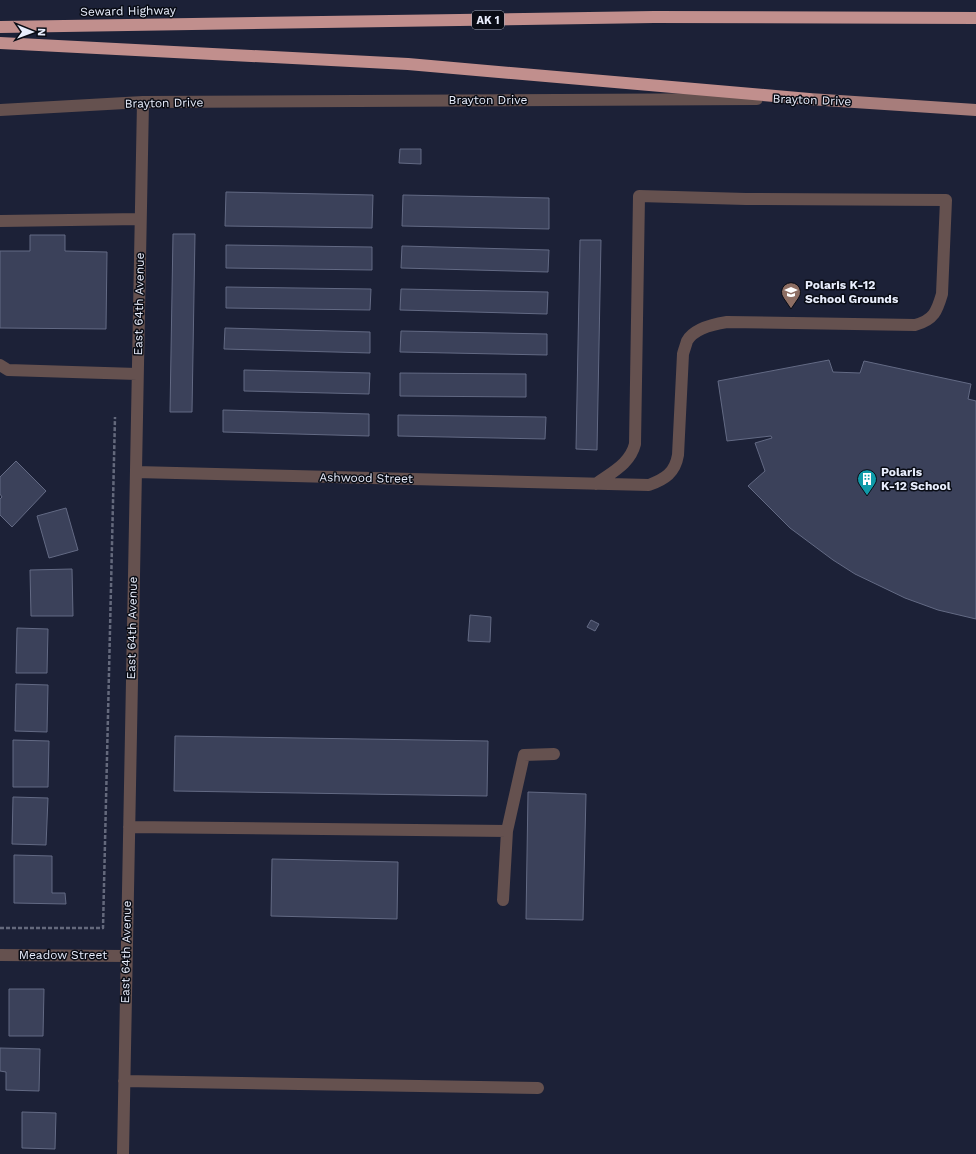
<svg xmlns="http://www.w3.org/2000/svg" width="976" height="1154" font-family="'Work Sans',sans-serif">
<rect width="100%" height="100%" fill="#1c2137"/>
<path fill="#3b415a" stroke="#636a84" d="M400,149H421V164L399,163Z
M226,192L373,195L372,228L225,226Z
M403,195L549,198V229L402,226Z
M173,234H195L192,412H170Z
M30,235H65V251L107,252L106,329L0,328V251H30Z
M580,240H601L597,450L576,449Z
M226,245L372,247V270L226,268Z
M402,246L549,250L548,272L401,268Z
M226,287L371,289L370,310L226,308Z
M401,289L548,292L547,314L400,310Z
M225,328L370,332V353L224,349Z
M401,331L547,334V355L400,352Z
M829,360L833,372L860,373L864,361L971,384L968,399L976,401V619L938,610L905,598L855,574L833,560L790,528L748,486L765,471L755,443L772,438L771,436L727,441L718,381Z
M244,370L370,373L369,394L244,391Z
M400,373L526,374V397L400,396Z
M223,410L369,414V436L223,432Z
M398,415L546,417L545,439L398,436Z
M16,461L46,491L12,527L0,515V499L2,497L0,494V477Z
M66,508L78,550L49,558L37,516Z
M72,569L73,616H31L30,570Z
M470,615L491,617L490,642L468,641Z
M591,620L599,624L595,631L587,627Z
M17,628L48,629L47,673H16Z
M16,684L48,685L47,732L15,731Z
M175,736L488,741L487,796L174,791Z
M13,740L49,741L48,787H13Z
M528,792L586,794L583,920L526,919Z
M13,797L48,798L46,845L12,844Z
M14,855L52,856V893H65L66,904L14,903Z
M272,859L398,862L397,919L271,916Z
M9,989H44L43,1036H9Z
M0,1048L40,1049L39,1091L6,1090V1072L0,1071Z
M22,1112L56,1113L55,1149L22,1148Z"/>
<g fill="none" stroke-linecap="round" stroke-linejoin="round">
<path stroke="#64697c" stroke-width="2.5" stroke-dasharray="4 2" stroke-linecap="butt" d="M0,928H103L115,417"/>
<path stroke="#65514f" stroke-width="12" d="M0,110L143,102L757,99
M0,221L140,219
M0,365L8,370L137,374
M136,472L649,485C665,479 675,473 678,455L683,354C684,350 686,345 687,341C694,328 714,324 727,322L915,325C934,320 937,311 942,294L946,200L746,199L639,196L635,444C630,464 612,472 596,484
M129,827L507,831L503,900
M507,831L524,755L554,754
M0,955L126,956
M124,1081L538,1088
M123,1154L143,102"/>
<path stroke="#a77d7b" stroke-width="12" d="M809,99L976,110"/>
<path stroke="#c18f8d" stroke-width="12" d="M0,27L654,17L976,18
M0,43L408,64L809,99"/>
</g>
<defs>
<symbol id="school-pin" viewBox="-11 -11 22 30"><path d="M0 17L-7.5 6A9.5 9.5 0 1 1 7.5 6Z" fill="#8d6e63" stroke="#090c15"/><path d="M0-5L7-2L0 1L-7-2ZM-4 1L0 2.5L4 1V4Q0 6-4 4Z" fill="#fff"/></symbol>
<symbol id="building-pin" viewBox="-11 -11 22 30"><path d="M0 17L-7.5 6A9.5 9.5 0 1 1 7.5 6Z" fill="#0f9aa8" stroke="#090c15"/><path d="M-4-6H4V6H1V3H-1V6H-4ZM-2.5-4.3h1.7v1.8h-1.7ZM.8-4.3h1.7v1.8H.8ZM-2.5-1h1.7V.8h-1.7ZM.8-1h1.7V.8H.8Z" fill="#fff"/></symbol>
</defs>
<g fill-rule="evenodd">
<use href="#school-pin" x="780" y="281" width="22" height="30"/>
<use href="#building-pin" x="856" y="468" width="22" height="30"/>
</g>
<g text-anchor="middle" stroke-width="3" stroke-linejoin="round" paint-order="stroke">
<rect fill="#090c15" stroke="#a5aab7" stroke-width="1" x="472" y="11" width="32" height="18" rx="3"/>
<g font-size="11" font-weight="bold" fill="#e8edfc">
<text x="488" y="24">AK 1</text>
</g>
<g font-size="12" fill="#e8edfc" stroke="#090c15">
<text transform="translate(128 11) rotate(-1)" y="4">Seward Highway</text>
<text x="488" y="104">Brayton Drive</text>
<text transform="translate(812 100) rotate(2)" y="4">Brayton Drive</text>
<text transform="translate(164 103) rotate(-1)" y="4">Brayton Drive</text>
<text transform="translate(139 304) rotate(-89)" y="4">East 64th Avenue</text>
<text transform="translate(366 478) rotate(1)" y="4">Ashwood Street</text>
<text transform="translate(132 628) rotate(-89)" y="4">East 64th Avenue</text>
<text transform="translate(126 952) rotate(-89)" y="4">East 64th Avenue</text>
<text x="63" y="959">Meadow Street</text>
</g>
<g font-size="12" font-weight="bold" fill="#e8edfc" stroke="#090c15" text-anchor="start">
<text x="805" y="289">Polaris K-12<tspan x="805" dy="14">School Grounds</tspan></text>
<text x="881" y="476">Polaris<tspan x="881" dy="14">K-12 School</tspan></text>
</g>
</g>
<g transform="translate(32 32) rotate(91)" stroke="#090c15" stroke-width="3" paint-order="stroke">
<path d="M0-3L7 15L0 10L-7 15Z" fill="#e8edfc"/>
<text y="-6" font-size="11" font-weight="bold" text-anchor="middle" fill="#e8edfc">N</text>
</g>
</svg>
